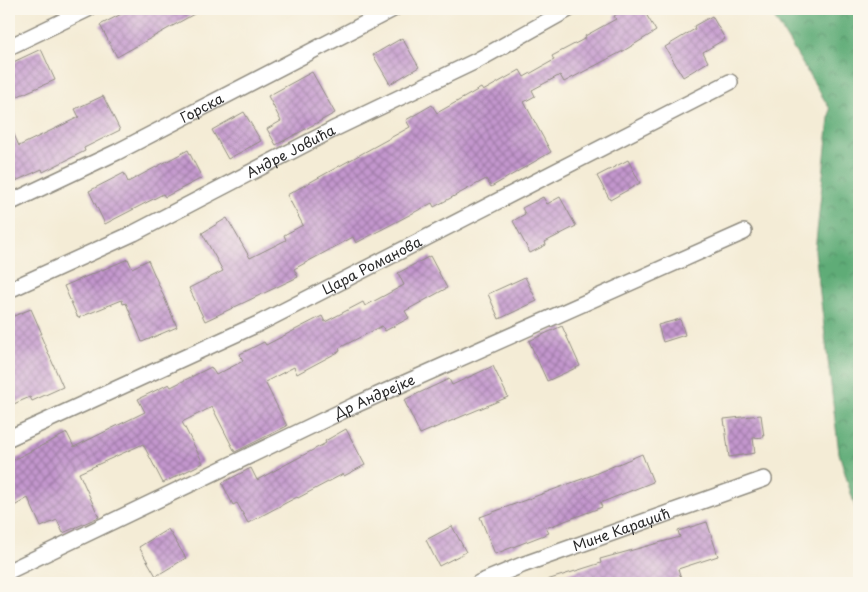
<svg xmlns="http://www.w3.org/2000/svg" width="868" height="592" font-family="'Playpen Sans',sans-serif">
<defs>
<pattern id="forest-crowns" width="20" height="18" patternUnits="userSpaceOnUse" patternTransform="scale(1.25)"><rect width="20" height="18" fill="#5eac77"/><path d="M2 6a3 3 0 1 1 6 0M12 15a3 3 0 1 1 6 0" fill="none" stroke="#4e8c62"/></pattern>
<pattern id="building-cross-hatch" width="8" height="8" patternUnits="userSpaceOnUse" patternTransform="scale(1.25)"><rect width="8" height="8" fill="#c396cd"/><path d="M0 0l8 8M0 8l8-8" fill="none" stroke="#9f7ba7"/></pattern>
</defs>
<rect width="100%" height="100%" fill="#fbf7ec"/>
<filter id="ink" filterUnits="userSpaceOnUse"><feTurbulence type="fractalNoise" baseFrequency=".02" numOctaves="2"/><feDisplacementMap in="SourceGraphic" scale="10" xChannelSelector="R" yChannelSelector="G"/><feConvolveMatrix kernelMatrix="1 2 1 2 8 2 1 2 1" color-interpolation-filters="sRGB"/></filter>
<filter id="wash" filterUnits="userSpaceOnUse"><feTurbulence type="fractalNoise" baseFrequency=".0096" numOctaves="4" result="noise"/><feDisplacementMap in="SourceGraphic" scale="20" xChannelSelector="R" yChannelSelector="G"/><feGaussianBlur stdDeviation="1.12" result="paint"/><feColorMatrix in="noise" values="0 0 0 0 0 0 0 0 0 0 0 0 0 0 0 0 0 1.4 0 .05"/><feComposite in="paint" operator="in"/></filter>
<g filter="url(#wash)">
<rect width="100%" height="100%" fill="#f4ecd6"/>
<path fill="url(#forest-crowns)" stroke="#446c51" d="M769,9H859V520L839,453L815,251L830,109Z"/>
<g id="blocks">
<path fill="url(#building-cross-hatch)" d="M131,9H203L117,57L100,25Z
M626,9H643L656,31L625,50L564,82L560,75L532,90L535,96L524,102L551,152L491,187L486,179L434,207L432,203L356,243L353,237L294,269L298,277L205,321L189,288L223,271L202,233L227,218L250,258L286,240L284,235L303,225L287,195L410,127L406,120L432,105L437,113L481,88L483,91L520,70L524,77L554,60L552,56L586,38L585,36L616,19L614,16Z
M712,16L725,39L703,52L708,62L683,77L665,47L695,29L694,26Z
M402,38L419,67L390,84L373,55Z
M41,49L55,80L9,100V64Z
M312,72L335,113L276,145L267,129L281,121L268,96Z
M103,96L120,130L84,148L85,151L43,172L42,169L9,184V123L19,146L79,117L75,109Z
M244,112L261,141L228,159L212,130Z
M188,150L202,178L165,197L163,194L105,224L89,191L124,173L128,182Z
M628,160L640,183L610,200L597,176Z
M543,197L547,204L560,197L576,226L545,242L546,245L530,253L513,221L525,214L522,208Z
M430,256L447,288L405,311L409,318L385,331L382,326L339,348L340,351L297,374L294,367L265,382L287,426L235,452L212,407L182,422L203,463L163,483L143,444L79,473L99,517L63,533L57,520L41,527L28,498L9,509V462L67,433L74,447L145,412L138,399L169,384L171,387L211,367L216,375L243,361L240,354L264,342L266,345L322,316L325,322L363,302L365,306L404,285L398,273Z
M128,259L132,268L148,260L177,327L142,342L126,303L123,304L122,300L78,318L64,286Z
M525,277L537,301L499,319L488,294Z
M31,309L42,334H40L63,387L32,401L30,397L9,406V318Z
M680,319L685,335L663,342L658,325Z
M562,326L580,366L547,381L529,341Z
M493,366L508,397L420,434L404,400L449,379L452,385Z
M761,415L764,437L753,438L755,453L729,457L724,419Z
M346,429L365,465L344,476L343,474L298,498L297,497L248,523L237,503L233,505L222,483L251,468L257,480L326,443L325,441Z
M642,454L653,482L600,503L602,507L546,528L549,533L495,554L480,517L590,476Z
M707,522L718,556L678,569L681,578L664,583H548L547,580L601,563L600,559L680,537L678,531Z
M452,526L466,552L439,566L426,540Z
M168,529L186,558L156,576L139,547Z"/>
</g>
</g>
<g filter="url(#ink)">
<use href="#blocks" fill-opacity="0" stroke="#908c80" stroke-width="1"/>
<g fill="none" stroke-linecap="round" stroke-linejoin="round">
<defs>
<g id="street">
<path d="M9,47L88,9"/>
<path id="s1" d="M9,203L117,152L393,9"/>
<path id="s2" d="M9,290L134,233L336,128L476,61L569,9"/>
<path id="s3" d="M9,438L260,323L730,82"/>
<path id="s4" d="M9,571L353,406L744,232"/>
<path id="s5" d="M479,583L522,565L764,479"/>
</g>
</defs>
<use href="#street" stroke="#908c80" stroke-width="18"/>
<use href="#street" stroke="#fff" stroke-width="15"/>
</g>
</g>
<g text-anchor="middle" stroke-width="4" stroke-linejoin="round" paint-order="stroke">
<g font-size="14" fill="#2b2b2b" stroke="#fbf7ec">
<text dy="5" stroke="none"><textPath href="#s1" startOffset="215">Горска</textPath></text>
<text dy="5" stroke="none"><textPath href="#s2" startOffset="314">Андре Јовића</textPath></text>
<text dy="5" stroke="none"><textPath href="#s3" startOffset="402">Цара Романова</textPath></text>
<text dy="5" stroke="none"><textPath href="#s4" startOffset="405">Др Андрејке</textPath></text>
<text dy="5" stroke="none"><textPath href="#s5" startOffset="152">Мине Караџић</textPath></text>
</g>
</g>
<rect width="868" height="592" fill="none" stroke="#fbf7ec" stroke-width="30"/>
</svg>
